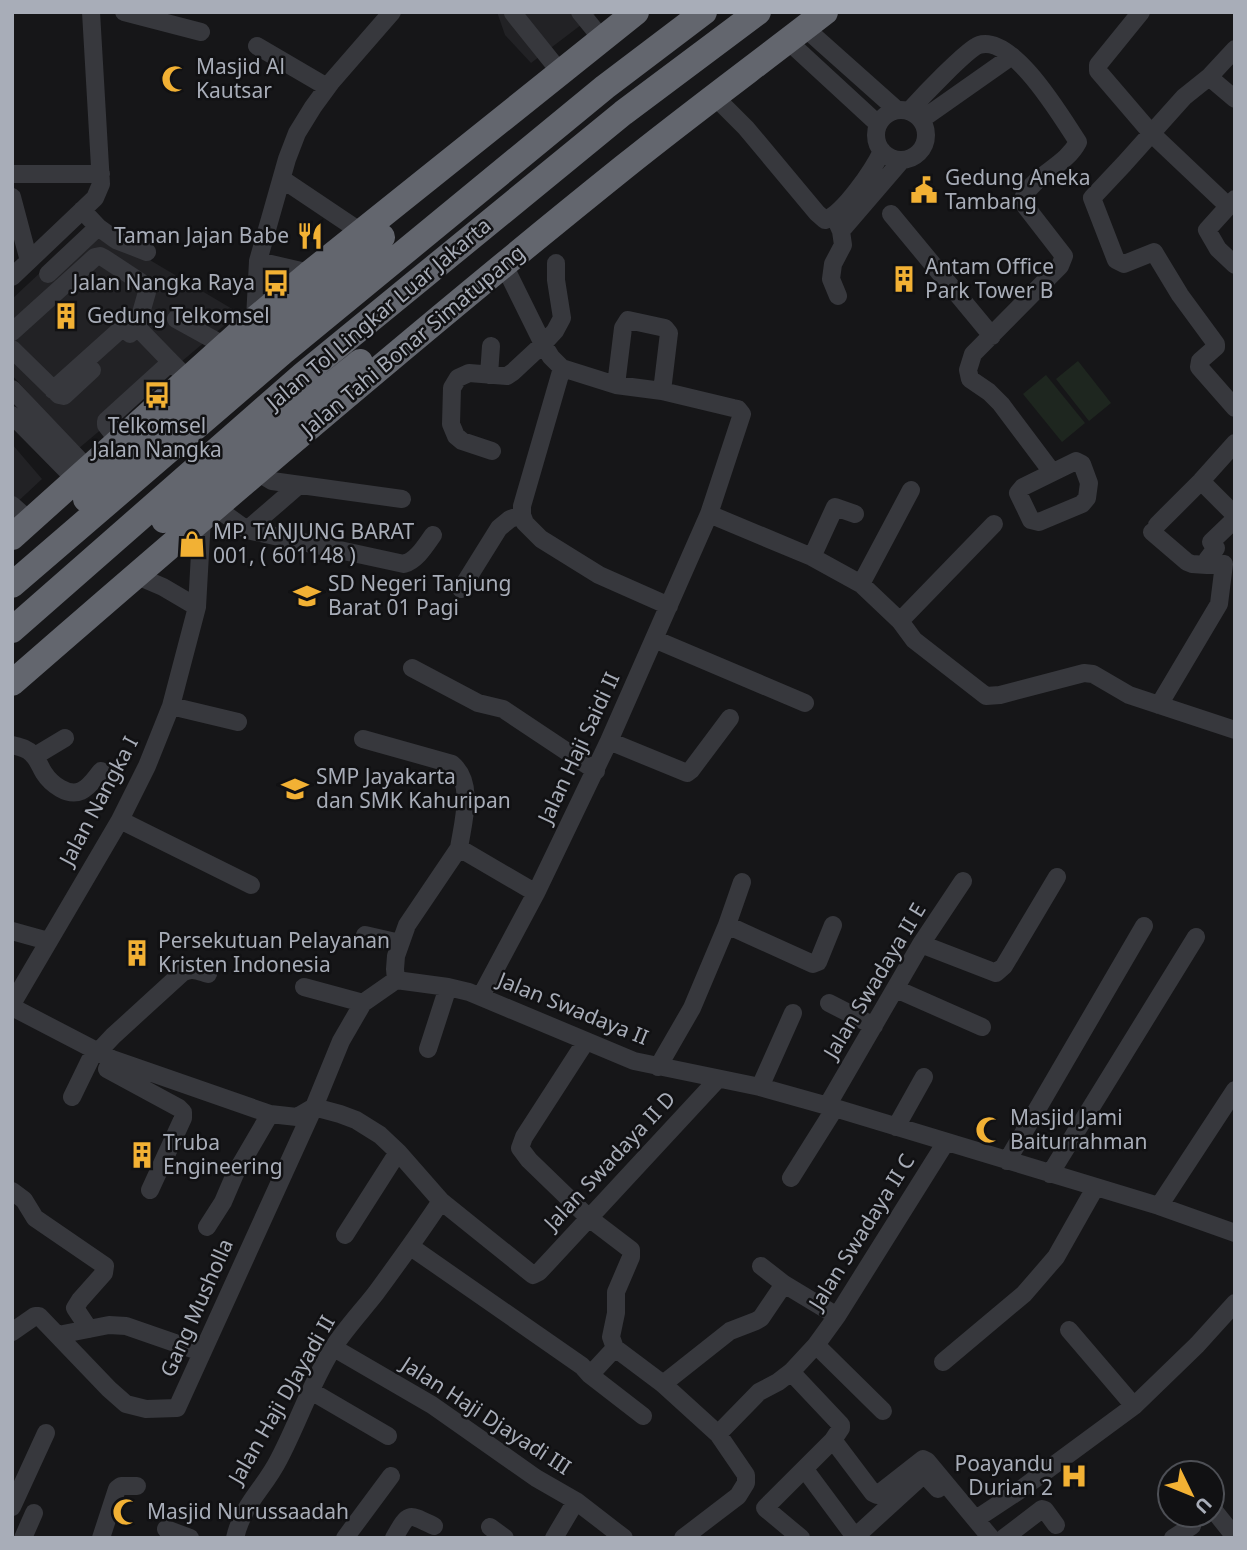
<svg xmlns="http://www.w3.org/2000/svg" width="1247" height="1550" font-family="'Noto Sans',sans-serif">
<rect width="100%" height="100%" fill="#161618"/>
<path fill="#222225" d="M497,12H598L531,63L505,35Z
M91,225L239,313L78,449L12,375V299Z
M12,444L42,479L12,507Z"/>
<path fill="#1e261f" d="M1078,361L1111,403L1089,421L1056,379Z
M1046,375L1085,423L1062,442L1023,394Z"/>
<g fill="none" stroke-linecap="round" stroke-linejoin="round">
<path stroke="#37383d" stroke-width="18" d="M124,12L201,32
M515,12L513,13L561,73
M580,12L602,39
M1141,12L1098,65V71L1152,134L1227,205
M805,28L897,110
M788,41L878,124
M257,46L327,87
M1235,49L1209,77L1184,97L1124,164L1092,198L1116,260L1124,264L1154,252L1180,295L1216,344V347L1200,361L1199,367L1235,408
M1209,77L1235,99
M715,97L746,128L817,213L825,220C844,213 873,170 882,151
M876 135a25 25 0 1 1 50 0a25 25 0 1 1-50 0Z
M909,111C920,99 967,49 979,45C1013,34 1062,118 1078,142C1066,165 1038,173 1024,196L1026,207L1064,256L1060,266L973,354L968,370L970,379L989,392L1001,404L1052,472
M921,120L1012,56
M12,174H101
M282,179L361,232
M12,197L29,261
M1235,199L1207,230L1218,249L1235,265
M82,210L98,227L116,240L147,252
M891,214L992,336
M837,222L841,231L843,245L833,264L831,279L838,296
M841,231L902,160
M258,261L310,273
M48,274L98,227
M12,277L95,198L101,184L91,12
M176,319L225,346
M255,319L258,261L287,159L297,133L313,107L332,81L392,12
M12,332L95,257L100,256L104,258L145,285L147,292L137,327L121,329L53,390
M130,334L137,327L139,329L171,362L188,379
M12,349L59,395L64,396L92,370
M562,368L522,506V515L525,523L541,539L599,575L669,606
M489,375L491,346
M616,385L623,328L628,320L665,328L669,333L662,391
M12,389L88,469
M12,415L76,480
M119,442L106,425V421L171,362
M492,451L462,441L456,436L451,424L452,388L458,378L469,373L507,376L513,372L543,344L555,331L562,318L556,280V263
M1076,461L1082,464L1089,483L1087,498L1082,504L1039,522L1031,520L1018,493L1023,487Z
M257,472L272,481L402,499
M1201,481L1235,515
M12,505L30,521
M215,507L247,530L404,564C417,560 425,546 433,535
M709,514L812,557L861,584L900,621L914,640L986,696L1000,695L1084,673L1093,674L1129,695L1235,730
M1157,525L1201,481L1235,443
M247,530L299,485
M1152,532L1187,562L1192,564L1207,565V560L1216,548L1211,542L1235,519
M812,557L835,507L855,514
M135,575L163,587L197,607
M861,584L911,490
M461,589L499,528L510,519L522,515
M900,621L994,524
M654,639L805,703
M412,668L478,703L503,709L596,771
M1159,705L1219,604L1224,564L1207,565
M171,706L238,722
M363,739L452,764C475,783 463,822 459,848L536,893
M609,741L687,773L691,770L730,718
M12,745C20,747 27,748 32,754C38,759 40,767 44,773C51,784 68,797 81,791C90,787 95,778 101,771
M35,756L65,738
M120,820L251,885
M727,925L813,964L818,962L833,925
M12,931L48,941
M365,935L400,943
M921,944L996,973L1004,966L1057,877
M396,980L395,969L396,956L407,925L459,848
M304,987L363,1003
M896,989L982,1027
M481,996L536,893L609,741L709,514L742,414L738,409L733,408L662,391L616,385L562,368L551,357L543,344L504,265
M829,1003L874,1026
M12,1004L120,820L147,766L171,706L197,607L202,518
M12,1007L112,1059L270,1114L297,1117L314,1107L341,1041L363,1003L396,980L448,987L469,992L634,1061L760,1087L835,1108L1159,1206L1235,1233
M586,1041L524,1137L520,1148L529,1160L589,1218L631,1250V1257L616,1292V1313L611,1337L615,1348
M428,1049L448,987
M98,1052L113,1036L182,973C191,967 198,971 208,974
M112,1059L107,1069L179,1108L183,1112V1118L150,1190
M658,1067L692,1008L727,925L742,882
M760,1087L793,1013
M72,1097L90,1060
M827,1106L921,944L963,881
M896,1127L924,1077
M1007,1161L1144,926
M1050,1174L1196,937
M791,1178L835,1108
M12,1191L24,1200L35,1218L105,1266L104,1273L80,1300L75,1308L89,1329
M1159,1206L1235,1090
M207,1227L223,1202L235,1174L270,1114
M345,1235L398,1152
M411,1247L582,1366L590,1375L643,1416
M761,1266L784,1284L837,1316
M1069,1330L1134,1406
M12,1332L35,1316H39L109,1389L126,1404L146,1409L177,1408L314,1107L340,1114L356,1120L380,1135L398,1152L441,1201L533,1275L539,1272L718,1079
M58,1335L109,1325L126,1326L201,1352
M816,1345L883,1411
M334,1348L432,1405L536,1478L576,1501L624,1538
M943,1362L1024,1294L1056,1257L1095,1188
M791,1372L841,1425V1428L833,1440L765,1508L801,1538
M590,1375L615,1348L663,1384L718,1434L759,1392L778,1382L791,1372L816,1345L837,1316L946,1142
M663,1384L730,1331L756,1321L761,1318L784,1284
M311,1391L388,1436
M833,1440L873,1493L877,1495L923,1459L927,1461L991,1538
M809,1475L855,1537
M12,1507L46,1433
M1212,1508L1235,1537
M976,1519L1020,1490L1134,1406L1197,1345L1235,1303
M490,1527L505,1538
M166,1529L190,1538
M23,1538L34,1513
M101,1538L117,1489L121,1486H137
M235,1538C243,1503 264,1489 279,1459C298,1423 311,1383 333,1348C345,1329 362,1311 376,1293C398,1263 420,1233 441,1201
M345,1538L391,1476
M394,1538C409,1512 407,1513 434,1526
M554,1538L576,1501
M683,1538L738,1496L746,1483V1475L718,1434
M854,1538L924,1474L938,1489
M1004,1538L1042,1509L1045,1510L1056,1525
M1173,1538L1192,1526"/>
<path stroke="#63666e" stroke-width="26" d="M86,499L243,356L382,237
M164,520L360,362
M12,537L255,319L310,273L636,12
M12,585L284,351L605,87L704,12
M12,630L304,374L623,113L758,12
M12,683C213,508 416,334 624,167C690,114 758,64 825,12"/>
</g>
<defs>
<symbol id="mosque-bare" viewBox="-9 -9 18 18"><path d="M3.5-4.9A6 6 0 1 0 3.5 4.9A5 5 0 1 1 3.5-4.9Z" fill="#f2b134" stroke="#111113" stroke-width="2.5" paint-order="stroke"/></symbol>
<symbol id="civic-bare" viewBox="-9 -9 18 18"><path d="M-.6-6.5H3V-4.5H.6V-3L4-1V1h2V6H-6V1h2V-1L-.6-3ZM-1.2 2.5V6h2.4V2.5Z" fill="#f2b134" stroke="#111113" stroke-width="2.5" paint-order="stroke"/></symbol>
<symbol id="restaurant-bare" viewBox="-9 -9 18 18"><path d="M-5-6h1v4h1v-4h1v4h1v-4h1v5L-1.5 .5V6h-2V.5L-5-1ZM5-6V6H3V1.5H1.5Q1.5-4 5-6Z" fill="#f2b134" stroke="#111113" stroke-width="2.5" paint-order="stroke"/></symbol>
<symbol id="building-bare" viewBox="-9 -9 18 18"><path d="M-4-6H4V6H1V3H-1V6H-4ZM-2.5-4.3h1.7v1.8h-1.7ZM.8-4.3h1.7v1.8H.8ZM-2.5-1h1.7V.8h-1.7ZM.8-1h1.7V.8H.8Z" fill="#f2b134" stroke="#111113" stroke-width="2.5" paint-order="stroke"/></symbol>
<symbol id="bus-bare" viewBox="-9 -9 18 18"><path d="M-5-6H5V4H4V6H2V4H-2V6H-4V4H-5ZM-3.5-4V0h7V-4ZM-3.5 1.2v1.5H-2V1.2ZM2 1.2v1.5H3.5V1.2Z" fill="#f2b134" stroke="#111113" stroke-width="2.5" paint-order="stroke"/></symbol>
<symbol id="shop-bare" viewBox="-9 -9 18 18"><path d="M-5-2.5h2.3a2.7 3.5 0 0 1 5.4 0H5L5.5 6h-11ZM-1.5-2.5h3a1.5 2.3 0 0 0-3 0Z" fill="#f2b134" stroke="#111113" stroke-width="2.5" paint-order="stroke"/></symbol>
<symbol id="school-bare" viewBox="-9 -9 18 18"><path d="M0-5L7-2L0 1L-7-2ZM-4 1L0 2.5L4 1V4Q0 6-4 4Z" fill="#f2b134" stroke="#111113" stroke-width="2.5" paint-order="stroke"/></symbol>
<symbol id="hospital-bare" viewBox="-9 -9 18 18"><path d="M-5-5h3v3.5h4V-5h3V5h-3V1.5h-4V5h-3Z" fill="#f2b134" stroke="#111113" stroke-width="2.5" paint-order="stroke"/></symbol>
</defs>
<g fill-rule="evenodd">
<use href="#mosque-bare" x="156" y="60" width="38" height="38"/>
<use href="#civic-bare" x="905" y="171" width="38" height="38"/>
<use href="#restaurant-bare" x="291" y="217" width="38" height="38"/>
<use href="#building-bare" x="885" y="260" width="38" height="38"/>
<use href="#bus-bare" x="257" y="264" width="38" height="38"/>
<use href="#building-bare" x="47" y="297" width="38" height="38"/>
<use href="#bus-bare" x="138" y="376" width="38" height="38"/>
<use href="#shop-bare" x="173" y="525" width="38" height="38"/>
<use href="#school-bare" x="288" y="577" width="38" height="38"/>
<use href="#school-bare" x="276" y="770" width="38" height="38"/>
<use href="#building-bare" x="118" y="934" width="38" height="38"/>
<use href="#mosque-bare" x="970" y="1111" width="38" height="38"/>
<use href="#building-bare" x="123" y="1136" width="38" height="38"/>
<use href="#hospital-bare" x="1055" y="1457" width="38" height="38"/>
<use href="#mosque-bare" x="107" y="1493" width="38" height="38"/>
</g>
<g text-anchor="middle" stroke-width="5" stroke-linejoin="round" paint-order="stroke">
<g font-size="21" fill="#a8adb8" stroke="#111113" text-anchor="start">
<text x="196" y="74">Masjid Al<tspan x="196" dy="24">Kautsar</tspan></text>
<text x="945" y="185">Gedung Aneka<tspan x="945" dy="24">Tambang</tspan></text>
<text x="289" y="243" text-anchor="end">Taman Jajan Babe</text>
<text x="925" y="274">Antam Office<tspan x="925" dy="24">Park Tower B</tspan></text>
<text x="255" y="290" text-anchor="end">Jalan Nangka Raya</text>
<text x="87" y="323">Gedung Telkomsel</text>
<text x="157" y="433" text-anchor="middle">Telkomsel<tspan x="157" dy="24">Jalan Nangka</tspan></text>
<text x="213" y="539">MP. TANJUNG BARAT<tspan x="213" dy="24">001, ( 601148 )</tspan></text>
<text x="328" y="591">SD Negeri Tanjung<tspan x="328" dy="24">Barat 01 Pagi</tspan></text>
<text x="316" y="784">SMP Jayakarta<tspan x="316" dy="24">dan SMK Kahuripan</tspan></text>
<text x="158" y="948">Persekutuan Pelayanan<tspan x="158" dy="24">Kristen Indonesia</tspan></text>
<text x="1010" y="1125">Masjid Jami<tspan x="1010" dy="24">Baiturrahman</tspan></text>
<text x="163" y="1150">Truba<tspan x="163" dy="24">Engineering</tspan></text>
<text x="1053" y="1471" text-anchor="end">Poayandu<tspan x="1053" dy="24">Durian 2</tspan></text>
<text x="147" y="1519">Masjid Nurussaadah</text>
</g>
<g font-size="21" fill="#a8adb8" stroke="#111113">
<text transform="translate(379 314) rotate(-40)" y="7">Jalan Tol Lingkar Luar Jakarta</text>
<text transform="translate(413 341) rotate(-40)" y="7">Jalan Tahi Bonar Simatupang</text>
<text transform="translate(579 748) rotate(-65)" y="7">Jalan Haji Saidi II</text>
<text transform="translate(99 801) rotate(-62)" y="7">Jalan Nangka I</text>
<text transform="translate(875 981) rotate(-59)" y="7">Jalan Swadaya II E</text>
<text transform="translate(573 1009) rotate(22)" y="7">Jalan Swadaya II</text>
<text transform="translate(610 1161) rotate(-47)" y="7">Jalan Swadaya II D</text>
<text transform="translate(862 1232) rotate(-58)" y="7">Jalan Swadaya II C</text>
<text transform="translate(197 1308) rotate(-66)" y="7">Gang Musholla</text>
<text transform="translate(282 1400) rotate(-60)" y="7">Jalan Haji DJayadi II</text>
<text transform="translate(486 1416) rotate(33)" y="7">Jalan Haji Djayadi III</text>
</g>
</g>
<rect width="1247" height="1550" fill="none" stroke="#a8adb8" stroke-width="28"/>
<g transform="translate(1191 1494) rotate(133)"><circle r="33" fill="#111113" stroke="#4d4f55" stroke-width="2"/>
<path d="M0-5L12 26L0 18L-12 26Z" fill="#f2b134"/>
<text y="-10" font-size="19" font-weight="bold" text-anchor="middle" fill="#a8adb8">U</text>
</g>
</svg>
